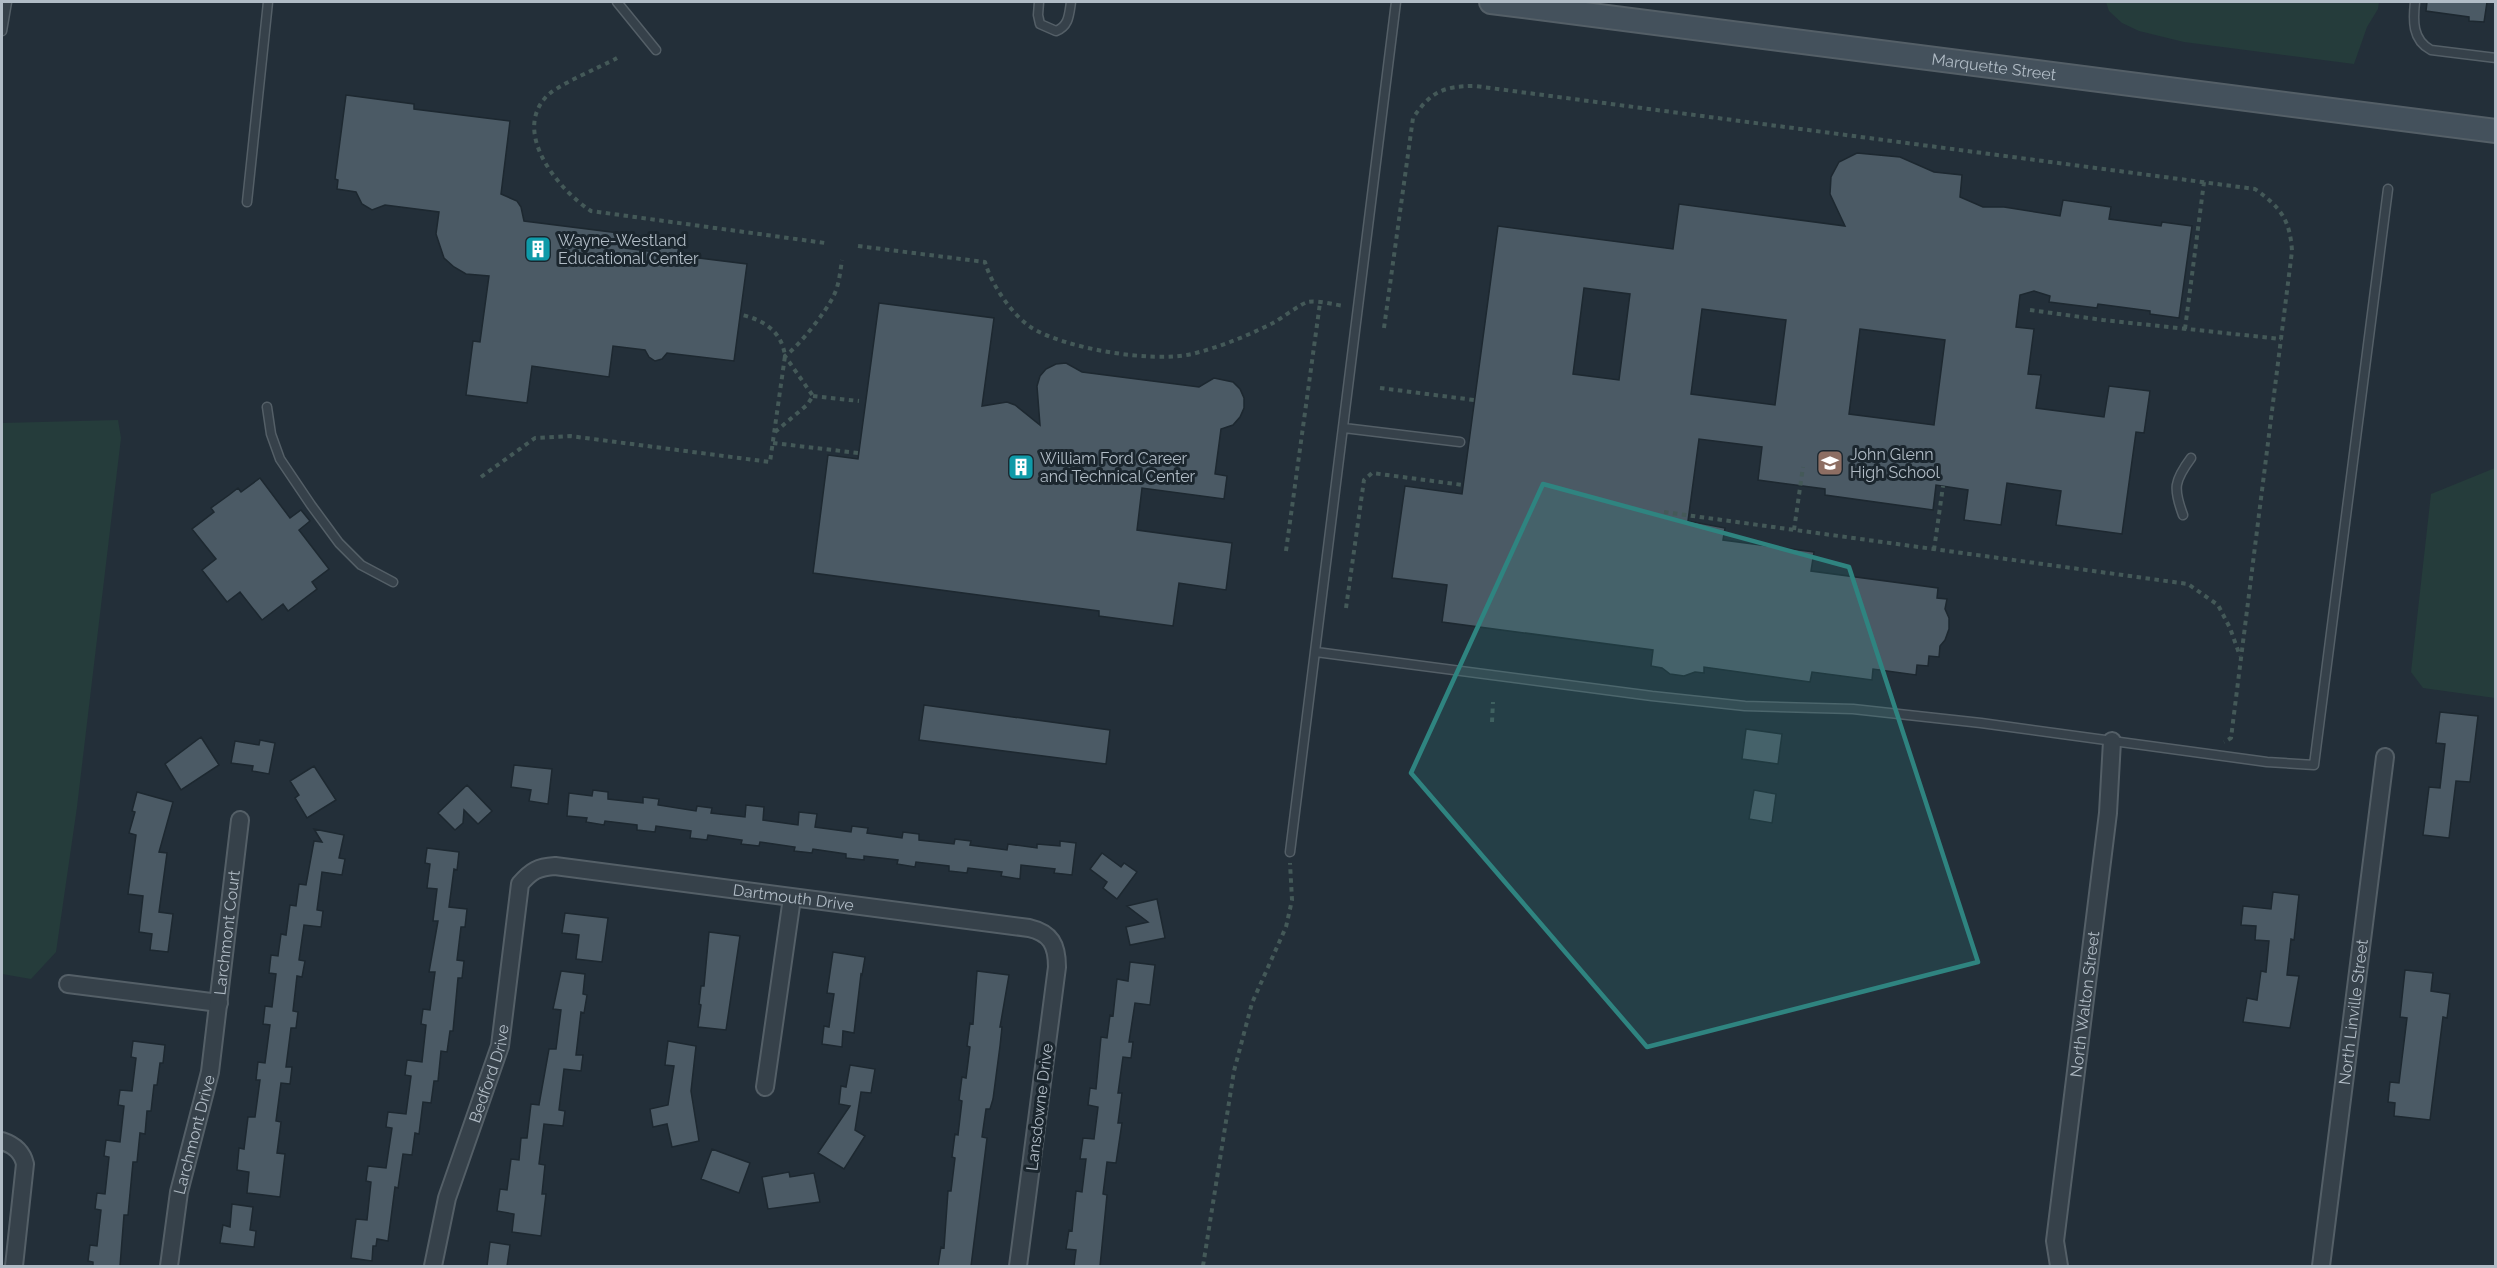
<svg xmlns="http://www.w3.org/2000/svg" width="2497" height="1268" font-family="Raleway,sans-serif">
<rect width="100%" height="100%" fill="#232f39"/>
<path fill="#253c3b" d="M2106,2H2379L2378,9L2367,27L2354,64L2184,42L2139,31L2122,23L2109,11Z
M118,420L121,438L77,807L56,952L31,979L2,974V423Z
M2495,468V698L2423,688L2411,672L2431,494Z"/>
<path fill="#4b5a65" stroke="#1d2830" stroke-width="1.5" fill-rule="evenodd" d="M2427,2H2487L2484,22L2469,21V17L2426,11Z
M346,95L414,104V109L510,121L501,194L517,201L521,207L524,221L627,234L625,248L655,252L669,244L677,247L683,256L747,264L734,361L667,353L662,359L655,361L649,357L645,350L613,346L609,377L532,366L527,403L466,395L473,341L480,342L489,276L466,274L454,267L444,258L436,234L439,212L385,205L372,210L362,204L356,192L337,189L338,180L335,179Z
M1857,153L1900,157L1934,172L1962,175L1960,197L1983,207H2004L2060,216L2063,200L2111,207L2109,219L2161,226L2162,222L2192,226L2179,318L2150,314V311L2098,304L2097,308L2049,302L2050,296L2034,291L2020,295L2016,327L2034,329L2028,374L2041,375L2036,408L2104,417L2109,386L2150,391L2144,433L2136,432L2122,534L2056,525L2061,491L2007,483L2001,525L1964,520L1968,490L1936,485L1933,510L1825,495V489L1758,480L1762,447L1699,439L1688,521L1725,528L1723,540L1814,552L1811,571L1938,588L1937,598L1947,599L1945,609L1949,618V629L1945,640L1940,646L1939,657L1929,656L1928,666L1917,665L1916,675L1873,669L1872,680L1812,672L1810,682L1704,667V673L1695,672L1684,676L1670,674L1662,668L1651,666L1653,650L1442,622L1447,585L1392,578L1405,486L1462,494L1498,226L1673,249L1679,204L1845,226L1830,194L1831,177L1839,162ZM1584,288L1630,294L1619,380L1573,374ZM1702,309L1786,320L1775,405L1691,394ZM1860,329L1945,340L1934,425L1849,414Z
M879,303L994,318L982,406L1007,402L1015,405L1040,425L1037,386L1040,376L1046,369L1056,364L1066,363L1082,372L1199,387L1214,378L1233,382L1240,389L1244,398V408L1240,417L1233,425L1221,429L1215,474L1227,476L1224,499L1142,488L1137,530L1232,543L1226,590L1179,583L1173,626L1099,616V611L813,573L828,455L858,459Z
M260,478L290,518L301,510L310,521L299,530L329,569L312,582L317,589L288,611L283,604L262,620L240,592L227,602L202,570L216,559L192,529L214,512L211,508L229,495L238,488L241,492Z
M924,705L1110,730L1106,764L919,740Z
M2440,712L2478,716L2470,782L2456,781L2449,838L2423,835L2429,787L2440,788L2445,744L2436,743Z
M1746,729L1782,734L1778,764L1742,759Z
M201,737L219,765L181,790L165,764Z
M260,740L275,743L269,774L252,771L253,766L231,763L235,741L259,745Z
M514,765L552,769L548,804L529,801L531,790L511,787Z
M314,766L336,800L307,818L295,798L299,795L290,781Z
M467,785L492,811L478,824L464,810L463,823L455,830L438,813Z
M593,790L608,792V799L643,803V797L659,799L658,805L696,811L697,806L712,808L711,813L745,817L746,805L764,807L763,820L798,825L799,812L817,814L815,827L851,832L852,826L868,828L867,833L902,838L903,832L919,834V840L954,844L955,839L971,841L970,845L1007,850L1008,844L1037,848V844L1060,846V841L1076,843L1072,875L1054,873L1055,869L1021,865L1020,879L1001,876L1002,872L968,868L967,873L949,871V866L916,862L915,867L897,864L898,860L864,856V860L846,858V854L813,849L812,853L794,851L795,847L760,842L759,846L741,844L742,840L708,835L707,840L690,838L691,831L656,826L655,832L637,830V825L605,821L604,825L586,822L587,818L567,816L569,793L592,796Z
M1754,790L1776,794L1772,823L1749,819Z
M137,792L173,802L159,852L167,853L159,912L173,914L168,952L150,950L152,934L139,932L143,896L128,894L136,835L129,833L135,812L132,811Z
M314,829L344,835L339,858L345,859L342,875L322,872L317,910L323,911L321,927L304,925L299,960L305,961L302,977L297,976L293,1011L298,1012L296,1028H291L286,1067H292L290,1084L281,1083L276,1121L281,1122L277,1153L285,1154L280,1197L247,1193L249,1172L237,1170L239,1148L244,1149L248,1117H255L260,1080H256L258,1062L265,1063L270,1025L263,1024L265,1006L272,1007L276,974L269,973L271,955L278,956L281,934L286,935L290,905L296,906L299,884L306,885L314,841L322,842Z
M427,848L459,852L457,870L454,869L449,907L467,909L465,927H461L457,960L464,961L462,978H458L453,1031H450L447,1052L441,1051L438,1081H434L431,1103L423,1102L419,1134L415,1133L412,1155L403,1154L398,1188L395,1187L388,1241L377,1239L376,1246H373L372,1261L351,1258L356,1219L367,1220L371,1182L366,1181L368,1166L386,1168L392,1128L386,1127L388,1112L406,1114L411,1076L405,1075L407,1060L422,1062L426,1025L421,1024L423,1009L430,1010L435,972H429L438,921H433L437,889L427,888L430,864L425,863Z
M1102,853L1121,867L1124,863L1137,872L1117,899L1103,888L1107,882L1090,869Z
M2273,892L2299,895L2294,940L2291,939L2287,975L2299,976L2290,1028L2243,1022L2247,998L2257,1000L2261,971L2266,972L2269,941L2255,940L2256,926L2241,925L2243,906L2271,909Z
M1157,899L1165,938L1130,945L1126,927L1148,922L1127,906Z
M565,913L608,918L602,962L576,959L579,935L562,933Z
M709,932L740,936L726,1030L698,1027L701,1005L699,1004L701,986H704Z
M833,952L865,957L862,975L861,974L854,1033L843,1031L842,1047L822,1044L824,1026L829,1027L834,994L827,993Z
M1130,962L1155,965L1150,1005L1135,1003L1129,1042H1133L1131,1058L1123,1057L1118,1093H1122L1118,1123H1122L1116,1163L1107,1162L1103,1194L1107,1195L1100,1266H1074L1076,1250L1066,1249L1069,1230L1072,1231L1076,1191L1082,1192L1086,1159H1080L1083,1138L1094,1139L1098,1107L1088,1105L1090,1088L1096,1089L1101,1037L1107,1038L1110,1015L1113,1016L1117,979L1128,981Z
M2405,970L2433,973L2431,991L2450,994L2447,1018L2443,1017L2430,1120L2394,1116L2395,1103L2388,1102L2390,1082L2399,1083L2407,1018L2400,1017Z
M561,971L585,974L583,994L587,995L584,1013L581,1012L576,1055H583L581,1071L564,1069L559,1110L565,1111L563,1126L544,1124L539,1164L545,1165L542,1194H546L541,1236L512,1232L514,1214L497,1211L500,1189L507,1190L511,1159L519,1160L521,1138H527L531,1104L539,1105L549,1049H556L561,1010L553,1009Z
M977,971L1009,975L1000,1027H1002L1000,1046L993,1099L990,1109H986L982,1137L987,1138L971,1266H938L941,1247L944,1248L948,1191H951L955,1158L952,1157L955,1134L958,1135L962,1101L959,1100L962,1077L966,1078L970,1047L967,1046L970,1023L973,1024Z
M133,1041L165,1045L163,1063H160L157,1085H154L151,1111H147L145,1134L140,1133L137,1162H133L128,1215H124L120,1266H93V1262L88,1261L90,1245L97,1246L101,1210L95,1209L97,1193L105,1194L109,1157L104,1156L106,1140L120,1142L124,1106L118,1105L120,1090L132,1091L136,1058L131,1057Z
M668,1041L696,1046L691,1091L699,1141L672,1147L667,1124L653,1127L650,1109L668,1105L674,1066L665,1065Z
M850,1065L875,1069L871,1093L861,1092L855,1130L865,1136L844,1169L818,1153L850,1106L839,1104L841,1086L846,1087Z
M712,1149L750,1163L739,1193L701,1179Z
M789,1172L790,1177L814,1173L820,1202L768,1209L762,1177Z
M232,1204L253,1207L250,1230L256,1231L254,1247L220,1243L223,1225L230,1227Z
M490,1242L510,1245L507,1266H487Z"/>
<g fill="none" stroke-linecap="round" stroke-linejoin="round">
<defs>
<path id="lane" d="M617,2L656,50
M1039,2L1038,15L1040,24L1056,31C1069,26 1069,15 1071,2
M2415,2C2413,20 2412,40 2431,50L2496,58
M2,31L7,2
M247,202L268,2
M267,407L271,434L280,459L311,505L339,543L361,565L393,582
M1344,428L1460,442
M2183,515C2173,488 2174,481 2191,458
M1316,652L1652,696L1745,706L1853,709L1981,723L2267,762L2314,765L2388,189
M1290,852L1396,2"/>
<g id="street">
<path d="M68,984L219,1003"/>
<path d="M765,1087L792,898"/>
<path d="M2,1141C14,1145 22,1151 25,1164L14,1266"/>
<path id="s1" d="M169,1266L179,1192L210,1072L240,820"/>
<path id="s2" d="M433,1266L447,1198L500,1046L520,884C531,871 538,867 555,866L1029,928C1051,933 1057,945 1057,967L1018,1266"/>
<path id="s3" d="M2059,1266L2055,1241L2108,813L2112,741"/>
<path id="s4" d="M2321,1266L2385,757"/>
</g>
<g id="secondary">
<path id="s5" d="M1491,2L2496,131"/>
</g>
</defs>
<use href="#lane" stroke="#545f67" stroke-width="11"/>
<use href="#street" stroke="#545f67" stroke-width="20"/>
<use href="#secondary" stroke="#545f67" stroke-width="26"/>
<path stroke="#445958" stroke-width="4" stroke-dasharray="4.5 4.5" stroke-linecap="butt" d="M617,58C601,67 554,86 545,98C513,135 559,190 591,211L825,243
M858,246L985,262C991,284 1012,315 1032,328C1067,349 1152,363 1192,354C1220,347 1247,336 1273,323C1282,318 1300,304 1308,302C1318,300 1335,305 1345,306
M2030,310L2103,320L2281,339
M1384,328L1413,118C1431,91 1444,86 1475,86L2255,189C2280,207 2290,219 2292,251L2231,738L2224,742
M2185,329L2204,182
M1380,388L1474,400
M813,396L859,401
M775,432L807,405L813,396L785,356C799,346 825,313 833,297C839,286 840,273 842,260
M773,443L858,453
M481,477L535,438L570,436L770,462L785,356C782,332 764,320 742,315
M1664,512L2188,584L2218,605L2230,628L2240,656
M1794,530L1803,467
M1934,550L1943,486
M1286,551L1320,303
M1346,608L1364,480L1372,473L1463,485
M1492,722L1493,702
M1203,1266L1234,1071L1252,1003L1286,927L1292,900L1290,863"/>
<use href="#lane" stroke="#36414a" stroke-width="8"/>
<use href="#street" stroke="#36414a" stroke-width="16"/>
<use href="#secondary" stroke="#44515c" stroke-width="22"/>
</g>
<path fill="#2f8480" fill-opacity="0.2" stroke="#2f8480" stroke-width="4.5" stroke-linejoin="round" d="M1543,484L1849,567L1978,962L1647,1047L1411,773Z"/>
<defs>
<symbol id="building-square" viewBox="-11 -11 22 22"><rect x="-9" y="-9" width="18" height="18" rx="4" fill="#0f9aa8" stroke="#1b262e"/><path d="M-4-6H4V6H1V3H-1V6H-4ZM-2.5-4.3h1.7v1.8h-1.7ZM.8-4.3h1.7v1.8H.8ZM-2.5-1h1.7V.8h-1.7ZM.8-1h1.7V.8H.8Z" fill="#fff"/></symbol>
<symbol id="school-square" viewBox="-11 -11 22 22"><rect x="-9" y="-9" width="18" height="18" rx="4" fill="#8d6e63" stroke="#1b262e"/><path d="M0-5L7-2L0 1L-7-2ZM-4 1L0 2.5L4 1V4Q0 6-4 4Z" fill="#fff"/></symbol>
</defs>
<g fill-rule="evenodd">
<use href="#building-square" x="523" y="234" width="30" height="30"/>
<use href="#school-square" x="1815" y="448" width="30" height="30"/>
<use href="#building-square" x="1006" y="452" width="30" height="30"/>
</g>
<g text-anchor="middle" stroke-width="6" stroke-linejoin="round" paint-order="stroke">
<g font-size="16" fill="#b1bcc6" stroke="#1b262e">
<text dy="6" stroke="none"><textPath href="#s5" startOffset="507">Marquette Street</textPath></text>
<text dy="6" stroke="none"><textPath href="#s2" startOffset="675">Dartmouth Drive</textPath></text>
<text dy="6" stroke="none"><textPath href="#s1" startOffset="339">Larchmont Court</textPath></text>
<text dy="6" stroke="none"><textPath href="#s3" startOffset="264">North Walton Street</textPath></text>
<text dy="6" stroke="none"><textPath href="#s4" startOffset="256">North Linville Street</textPath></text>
<text dy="6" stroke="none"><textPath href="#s2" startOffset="201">Bedford Drive</textPath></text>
<text transform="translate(1039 1107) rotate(-83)" y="6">Lansdowne Drive</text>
<text dy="6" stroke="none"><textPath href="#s1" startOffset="134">Larchmont Drive</textPath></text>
</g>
<g font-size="16" fill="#b1bcc6" stroke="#1b262e" text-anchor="start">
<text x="558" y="246">Wayne-Westland<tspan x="558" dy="18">Educational Center</tspan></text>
<text x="1850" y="460">John Glenn<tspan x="1850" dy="18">High School</tspan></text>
<text x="1040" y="464">William Ford Career<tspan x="1040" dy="18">and Technical Center</tspan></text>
</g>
</g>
<rect width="2497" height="1268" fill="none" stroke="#b1bcc6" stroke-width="6"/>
</svg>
